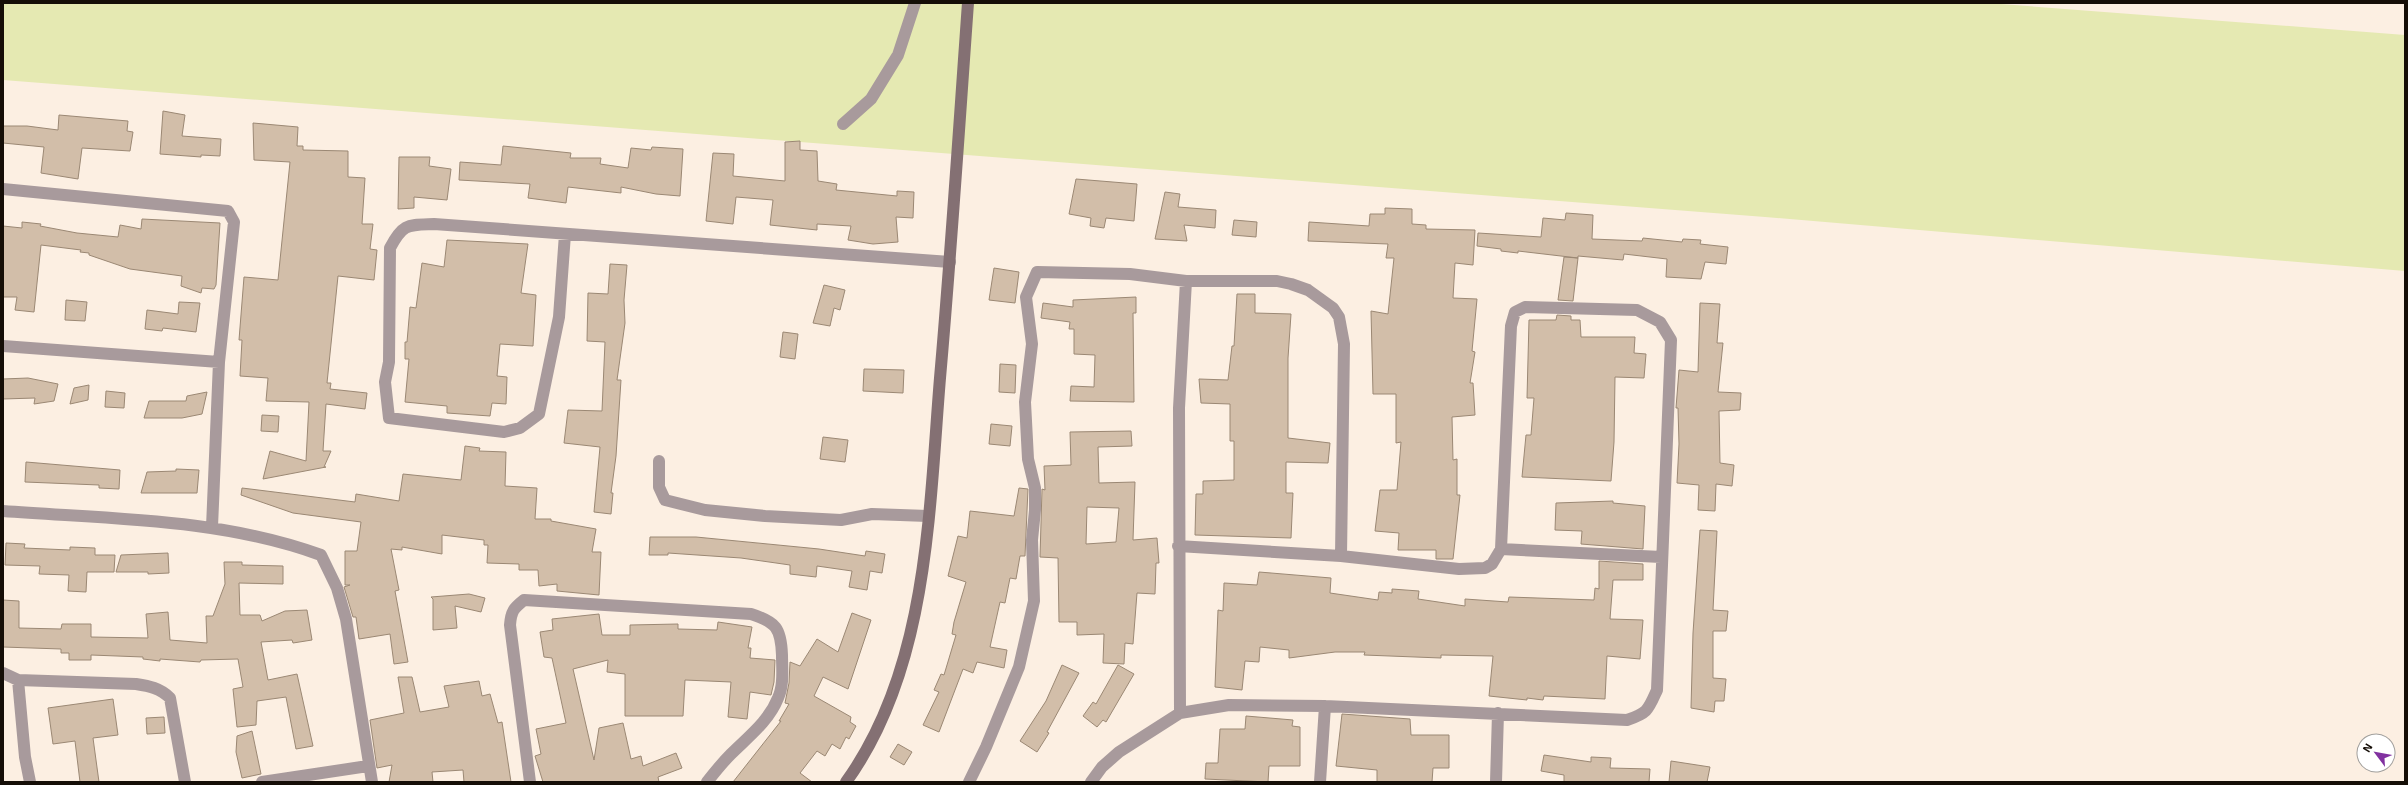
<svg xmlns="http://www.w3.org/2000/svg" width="2408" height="785" font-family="'Exo 2',sans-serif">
<rect width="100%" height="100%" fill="#fcefe2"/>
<path fill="#e5e9b2" d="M3,3H1988L2405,35V271L1765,217L3,80Z"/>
<path fill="#d2bea9" stroke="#9b8874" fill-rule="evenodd" d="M163,111L185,115L182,136L221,139L220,156L201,155V157L160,154Z
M59,115L128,121L127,131L133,132L130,151L82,148L78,179L41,173L44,147L3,143V126H27L58,130Z
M253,123L298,127L297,146H303V150L348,151V177L365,178L362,224H373L370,249L377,250L374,280L338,276L327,383H331L330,389L367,393L365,409L326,404L323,451H331L324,467H326L263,479L270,451L306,461L309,402L266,401L268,378L240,376L242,340H239L244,277L278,280L290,162L254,160Z
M800,141V150L817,151L818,181L837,184L836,190L897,196V191L914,192L913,218L896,217L898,242L873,244L848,240L851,226L817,224V230L770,225L773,200L736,197L733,224L706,221L713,153L734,154L733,176L785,181V142Z
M503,146L571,153L570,158H601L600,164L628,168L631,148L651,150L652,147L683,149L680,196L656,194L621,187V193L568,187L566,203L528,198L530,184L459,180L460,162L501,165Z
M399,157H430L429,166L451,169L447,200L414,197V208L398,209Z
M1076,179L1137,184L1134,221L1106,218L1104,228L1090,226L1091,218L1069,214Z
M1165,192L1180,194L1178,207L1216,210L1215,228L1184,225L1187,241L1155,239Z
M1385,208L1412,209V224L1426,225V229L1475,230L1473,265L1455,263L1453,298L1477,299L1472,351L1475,352L1470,383H1473L1475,415L1452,417L1453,460L1457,459V495H1460L1453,559H1436V550H1398L1399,533L1375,531L1380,490H1397L1401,442L1396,443V394H1373L1371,311L1388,314L1394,258H1386L1388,244L1308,241L1309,222L1369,226L1370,214H1385Z
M1566,213L1593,215L1592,239L1642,241L1643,238L1682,242L1683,239L1701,240L1700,244L1728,247L1726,264L1705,262L1701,279L1666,277L1667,259L1624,254L1623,260L1578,256V258L1518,251V253L1501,251V249L1477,246L1478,233L1541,237L1543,218L1565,220Z
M142,219L220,223L216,285L214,289L202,288L201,293L181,286L182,276L130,269L89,255V253L80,252L81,250L41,245L34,312L15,310L17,297H3V226L22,228V222L41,224L40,226L77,233L118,237L120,225L141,229Z
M1234,220L1257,222L1256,237L1232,235Z
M447,240L528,244L521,293L536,295L533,346L500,344L497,376L507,377L506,404L492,403L490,416L447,413V406L405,402L409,359H405V342H407L410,307L416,308L422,263L444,267Z
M1564,257L1578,258L1573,301L1558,300Z
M610,264L627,265L624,300L625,323L617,380H621L616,456L611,493H613L611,514L594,512L600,447L564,443L568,410L602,411L605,342L587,341L588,293L608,294Z
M994,268L1019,272L1015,303L989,300Z
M824,285L845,290L840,310L834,308L830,326L813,323Z
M1237,294H1255V313L1291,314L1288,358V438L1330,443L1328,463L1286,462V493H1293L1291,538L1195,535L1196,494H1203V481L1234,480V441H1230V404L1201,403L1199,379L1228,380L1232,346H1234Z
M1136,297V313H1133L1134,402L1070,401L1071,386L1094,387L1095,355L1074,354V329H1069L1070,322L1041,318L1043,303L1073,307V300Z
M66,300L87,302L85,321L65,320Z
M179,302L200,303L196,332L163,328L162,331L145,329L147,310L178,314Z
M1700,303L1720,304L1717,343H1723L1718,392L1741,393L1740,410L1719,411L1720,463L1734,465L1732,486L1716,484L1715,511L1698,510L1699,485L1677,483L1679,444L1678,408H1676L1679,370L1698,372Z
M1557,315L1571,316V320H1580L1581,337H1635L1634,353L1646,354L1644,378L1615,377L1614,442L1611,481L1522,477L1526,435H1531L1534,398H1527L1529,320H1556Z
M783,332L798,334L795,359L780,357Z
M1000,364L1016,365L1015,393L999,392Z
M864,369L904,370L903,393L863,391Z
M28,378L58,384L54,401L34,404L35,398L3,399V379Z
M89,385L88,400L70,404L74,388Z
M106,391L125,393L124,408L105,407Z
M207,392L202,414L182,418H144L149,401H186L187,396Z
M262,415L279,416L278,432L261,431Z
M991,424L1012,426L1010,446L989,444Z
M1131,431L1132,446L1098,447L1099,483L1135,482L1133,540L1157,538L1159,563H1156L1155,594L1137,593L1133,644L1125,643L1124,664L1103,663L1104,634L1077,635V622H1059L1058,558L1040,557L1042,489L1045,490L1044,466L1071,465L1070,432ZM1087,507L1119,508L1116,542L1086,544Z
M823,437L848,440L845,462L820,459Z
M465,446L480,448L479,451L506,452L505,486L537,488L535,519H551V521L596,529L592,552H601L599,595L557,591V584L539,586L538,570H519V564L487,563L488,545H484V540L442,535V554L402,547V550L391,549L399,590L395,591L408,662L394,664L390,634L359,639L356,617H353L344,587L350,585H345V551H357L361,522L293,513L241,495L242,488L355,502L356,494L399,501L403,474L461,480Z
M26,462L120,470L119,489L99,488V485L25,482Z
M176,469L199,470L197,493H141L147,472L176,471Z
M1019,488L1028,489L1025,556H1020L1016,579L1010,578L1005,603L1000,602L990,647L1007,650L1004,668L977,662L973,673L963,669L939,732L923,725L939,692L934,690L941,674L944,675L956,635L952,634L954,622L966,582L948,576L958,536L967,538L970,511L1014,516Z
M1613,501V503L1645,506L1643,549L1581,544L1582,531L1555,530L1556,503Z
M1700,530L1717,531L1713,610L1728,611L1726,631H1713V678L1726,679L1724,701H1715L1714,712L1691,708L1693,633Z
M650,537H696L819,549L865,556L866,551L885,554L882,573L870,571L867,590L849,587L852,571L817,566L816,577L790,574V565L741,558L668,553V555H649Z
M6,543L25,544L24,548L70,550V547L95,548V555H115L114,572H87L86,592L68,591L69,575L39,574L40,566L5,565Z
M168,553L169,573L148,574V572H116L121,555Z
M1599,561L1643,564V580H1613L1610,619L1643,620L1640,659L1607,656L1605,699L1544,696L1543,700L1527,698V700L1489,696L1493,656L1441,655V658L1364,655L1365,652H1335L1289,658V650L1260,647L1259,662L1245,661L1242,690L1215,687L1218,610L1223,611L1224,583L1257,585L1259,572L1331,578L1330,593L1378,600L1379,592L1392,593V589L1419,591L1418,599L1465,606V599L1508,602L1509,597L1594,600L1595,588L1599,589Z
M224,562H242V565L283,566V584L239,583L240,615H260L262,621L285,611L307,610L312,640L293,643L292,640L261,642L268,680L297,674L313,746L296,749L286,697L257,701L256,725L237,727L233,689L243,687L238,659L201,660L200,662L160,659V661L143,659V657L91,655V660H69V653H61V649L3,647V600L19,601V628L61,629L62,624H91V637L148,638L146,614L168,612L170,640L207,643L206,616H213L225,584Z
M469,594L485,598L481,612L455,606L457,628L433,630V599L431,597Z
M852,613L871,620L848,689L823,677L814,696L851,717L850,722L856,726L849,739L846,737L840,749L832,744L825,756L817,751L800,773L812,782H733L781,721H779L789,704L785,703L789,683L790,662L800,666L817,639L838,652Z
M599,614L602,635H630V625L678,624V629L717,630L718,622L752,627L748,648H751L750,658L775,660L774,682L771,695L750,692L747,719L728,717L731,682L685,680L683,716H625V674L607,672L608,660L573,669L594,760L599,728L623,723L631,759L641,756L643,766L676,753L682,768L658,777L659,782H543L535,756L541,754L536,729L566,723L552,658L544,657L540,632L553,630L552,619Z
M1062,665L1079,673L1047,732L1049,733L1037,752L1020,741L1046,701Z
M1118,665L1134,674L1106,722L1103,720L1097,727L1083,716L1093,702L1096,704Z
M398,677H412L420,712L449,707L444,686L479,681L482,696L490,694L498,723L502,722L511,782H464L463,770L432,772L433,782H389L392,765L377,768L370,720L404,713Z
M113,699L118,735L93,738L99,782H80L75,741L53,744L48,708Z
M1342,714L1410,719L1411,735H1449V768H1433L1432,782H1377V770L1336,766Z
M1246,716L1293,720L1292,726L1300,727V766H1269L1268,782L1205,779L1206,763H1218L1220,729H1245Z
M164,717L165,733L147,734L146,718Z
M252,731L261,774L242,778L236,752L237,736Z
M898,744L912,752L904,765L890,757Z
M1544,755L1591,762V757L1611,758L1610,768L1650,769L1649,782H1564V775L1541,771Z
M1671,761L1710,767L1707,782H1669Z"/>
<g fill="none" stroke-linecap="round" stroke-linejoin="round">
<path stroke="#a89a9c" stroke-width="12" d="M843,124L871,99L898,55L915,3
M3,189L228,211L234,222L219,362L212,527
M565,234L559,317L539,414L520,428L504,432L389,418L385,382L389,362L390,248C403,223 408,225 434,224L950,262
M3,346L219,362
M659,461V487L665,500L705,510L765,516L841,520L872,514L928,516
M3,511C109,519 220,518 321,555L337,588L346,619L372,782
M1501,549L1661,557
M3,673L18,680L136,684C149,686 160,688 170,698L185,782
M18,680L25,757L30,782
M1180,713L1179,408L1186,281
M262,782L368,766
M530,782L510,625C511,611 514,608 524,600L751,614C776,622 781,628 782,655C782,669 784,685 778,698C769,721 748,737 731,754C722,763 714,773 707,782
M969,782L986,747L1019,667L1034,601L1032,540L1035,510V488L1028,459L1025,402L1032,344L1026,297L1037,272L1130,274L1186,281H1277L1291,284L1308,290L1333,308L1339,317L1344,344L1341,556
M1091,782L1102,767L1119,752L1180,713L1229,705L1325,706L1627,720C1648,713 1648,710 1657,690L1671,340L1660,322L1637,310L1525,307L1515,312L1511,326L1501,549L1492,564L1485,568L1459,569L1341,556L1178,546
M1320,782L1325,706
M1496,782L1498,713"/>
<path stroke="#847073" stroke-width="12" d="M846,782C928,669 929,512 940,378C951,253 959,128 968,3"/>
</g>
<rect width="2408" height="785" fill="none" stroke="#150e07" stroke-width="8"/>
<g transform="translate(2376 753) rotate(302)"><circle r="19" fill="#ffffff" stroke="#a19f9c"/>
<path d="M0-3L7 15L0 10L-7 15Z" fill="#8131a0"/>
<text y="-6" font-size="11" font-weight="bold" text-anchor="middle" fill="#150e07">N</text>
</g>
</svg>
